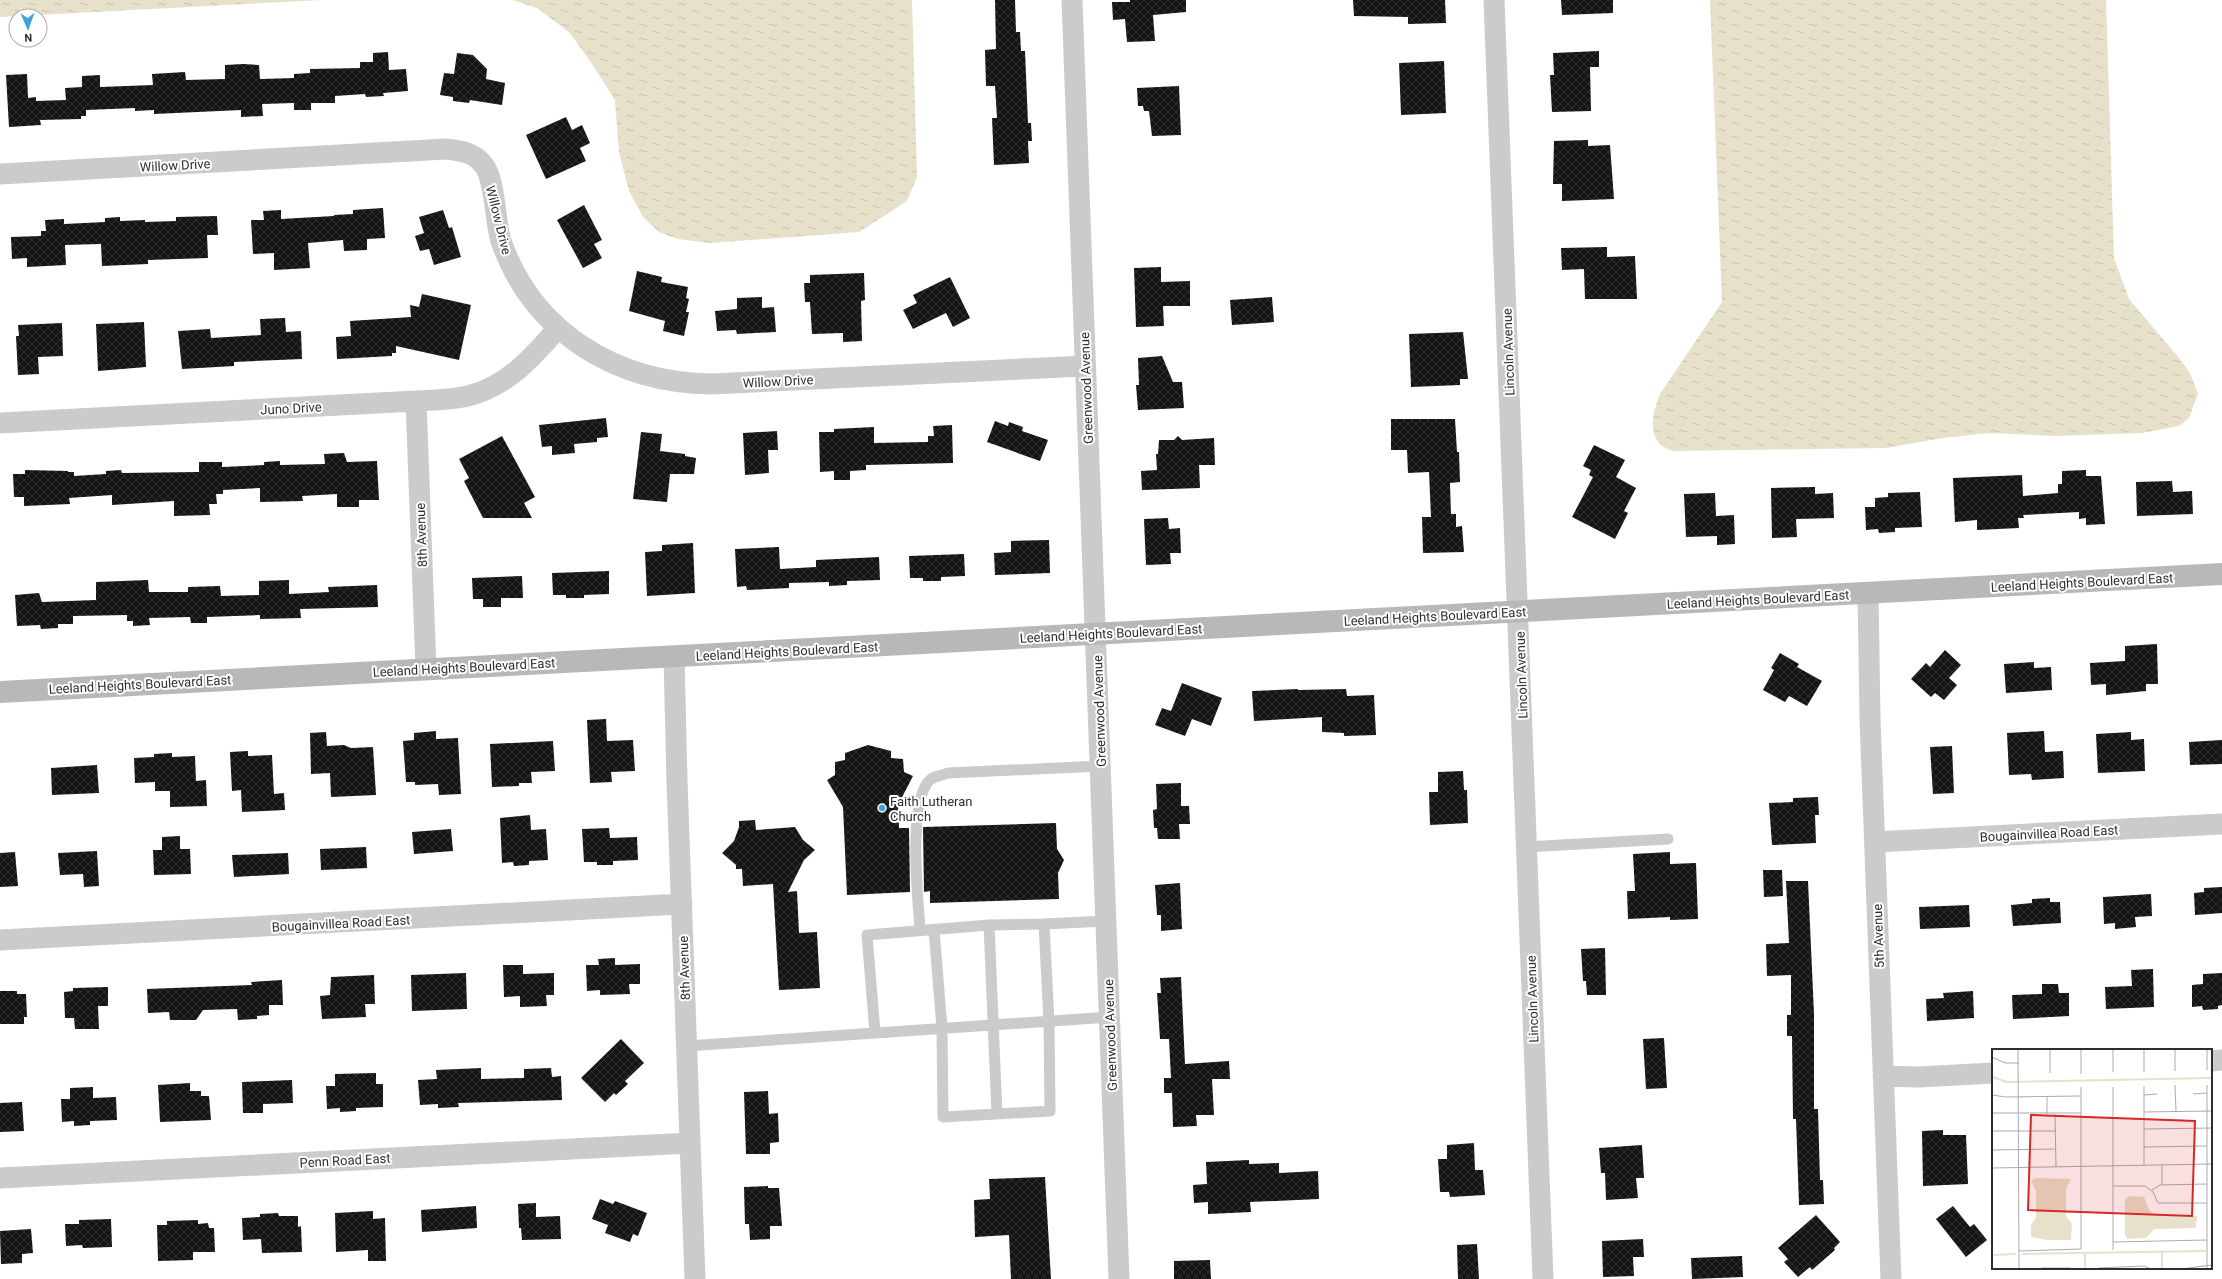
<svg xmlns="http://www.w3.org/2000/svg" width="2222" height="1279" font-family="Roboto,sans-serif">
<defs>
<pattern id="water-ripples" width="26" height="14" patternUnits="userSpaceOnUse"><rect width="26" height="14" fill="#e7e1cb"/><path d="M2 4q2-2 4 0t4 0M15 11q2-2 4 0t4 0" fill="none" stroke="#c6c1af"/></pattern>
<pattern id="building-cross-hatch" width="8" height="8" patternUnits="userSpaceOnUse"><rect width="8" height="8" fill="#151515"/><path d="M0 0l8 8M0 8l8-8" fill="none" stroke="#2f2f2f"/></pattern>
</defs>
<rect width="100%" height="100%" fill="#fff"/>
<path fill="url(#water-ripples)" d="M0,0H322L0,17Z
M513,0H912L917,177L907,201L859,232L710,243L678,239L659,232L643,217L629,191L619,152L615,100L592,64L570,33L537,8Z
M1710,0H2106L2114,258L2129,299L2179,358L2190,373L2198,394L2189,418L2179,426L2142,433L2056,436L1990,433L1943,438L1886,448L1673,451C1669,449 1662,447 1659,443C1648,429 1654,409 1660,394L1722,302Z"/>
<path fill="url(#building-cross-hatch)" d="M995,0H1015L1016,32H1020L1021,51H1025L1028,123H1031L1032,141H1028L1029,163L994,165L992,118H997L995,86H986L985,50L996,49Z
M1130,0H1186V12L1153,15L1155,41L1127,42L1125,19L1113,20L1112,2H1130Z
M1353,0H1445L1446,23L1408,24V17L1354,16Z
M1561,0H1613V13L1562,15Z
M1599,51V67H1590L1591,111L1552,112L1550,75H1554L1553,53Z
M388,52L389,70L406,69L408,91L383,93L384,96L366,97L365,94L335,96V103H311V110H294V103L262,104L263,116L241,117V110L154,114V110L135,111V108L86,110V116H81V119L40,120L41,125L9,127L6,75L27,74L28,98L36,97V101L66,100L65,88L82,87V76L100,75V87L153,85L152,74L185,72L186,80L225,79V65L243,64L259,65L260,79L294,78V74L310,73V69L360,68V62H373V53Z
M457,53L473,55L487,69L486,79L505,83L502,105L470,100L469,103L453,101V97L440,95L444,73L454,74Z
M1444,61L1446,113L1401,115L1399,63Z
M1179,86L1181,135L1152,136L1149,111H1144L1143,106H1138L1137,88Z
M566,117L572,130L582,125L590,143L580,148L586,161L546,179L526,135Z
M1588,140V146L1610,145L1614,199L1562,201V184H1553L1554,141Z
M584,205L602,240L594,244L602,258L583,268L557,220Z
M383,208L385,238L367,239V250L344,251L343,240L308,243L310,268L274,270V253L253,254L251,220H264L263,211L281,210V219L334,216V215L353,214V210Z
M443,210L449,228L452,227L461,257L434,265L429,249L420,251L415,236L424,233L419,217Z
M217,216L218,235H207L208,258L148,260V264L102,266L101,244L65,245L66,265L27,267V258L12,259L11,237L41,236V231H46L45,220L64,219V224L105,222V218L120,217V221L145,220V222L176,221V217Z
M1607,247V257L1635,256L1637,299H1585L1584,269L1562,270L1561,248Z
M1161,267V282L1190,281V306H1163L1164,326L1136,327L1134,268Z
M637,271L662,277L661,282L688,287L686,298L689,299L686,312H689L684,336L663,331L665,321L629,311Z
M864,273L865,300L861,301L862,341L843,342V333L812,334L810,302H805L804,283H810V275Z
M950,277L970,318L953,327L946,313L913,329L903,310L917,303L913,295Z
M422,294L471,305L459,360L396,346V353H392V356L337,359L336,337L351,336L350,321L411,317L410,305L419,307Z
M762,297V308L774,307L776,332L737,334L736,330L717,331L715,311L737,309V298Z
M1272,297L1274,322L1232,325L1230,300Z
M285,318L286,332L301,331L302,359L234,362V366L182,369L178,331L210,329L211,338L261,335L260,319Z
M144,322L146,367L98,371L96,324Z
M62,323L63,356L38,357L39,374L18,375L16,336H19L18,325Z
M1463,332L1468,379H1460V385L1411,387L1409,334Z
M1162,356L1173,382H1182L1184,408L1138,410L1136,385H1139L1138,358Z
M606,418L608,437L597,438V442L574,444L575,453L552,455V446L542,447L539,425Z
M1391,419H1455L1457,452H1459L1460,482L1450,483L1451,514H1456V527L1462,526L1464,552L1423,553L1422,517H1431L1429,472L1408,473L1407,450H1391Z
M995,421L1008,426L1009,422L1023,427L1022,431L1048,440L1040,461L987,442Z
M952,425L953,463L866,465V470L850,471V480H834V471L820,472L819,432H834V429L874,427V443L928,442V436H934L933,426Z
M777,431L778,450H768L769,473L745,475L743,433Z
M641,432L662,434L660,451L685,454V456L696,458L694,474H670L667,502L633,499Z
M502,436L535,497L524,503L532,518H483L464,481L469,478L459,459Z
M1178,436L1182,440L1214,438L1215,465H1199L1200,488L1142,490L1141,471L1157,470L1156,454H1158L1159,440H1174Z
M1594,445L1625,460L1616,477L1636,488L1624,511L1628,513L1615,539L1572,517L1593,477L1589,475L1591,470L1583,466Z
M344,453L347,462L377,461L379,500H359V507H337V494L302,496L303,501L260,502V488L223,490V494H216L217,504H209L210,515L174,516V501L112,505V495L69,498L70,504L24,506V497H14L13,474H25V470L68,471V472H74V476L106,474V471L121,470L122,473L199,472V462H222V467L264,465V462L280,461V465L325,464L324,454Z
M2086,470V476H2101L2105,524L2086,525V518L2079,519V512L2023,515L2024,518H2018L2019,528L1977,530V520L1955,522L1953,478L2022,475L2023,496L2058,493V484H2062V471Z
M2172,481L2173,492L2192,491L2193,514L2137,516L2136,482Z
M1815,487V494L1833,493L1834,518L1796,519L1797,537L1772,538L1771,488Z
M1920,492L1922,527L1895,528V532L1879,533L1878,529L1866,530L1865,507H1875V498L1888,497V493Z
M1715,493L1716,516L1734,515L1735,544L1717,545V536L1686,537L1684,494Z
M1168,518L1169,529L1180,528L1181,553H1170L1171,564L1146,565L1144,519Z
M1049,540L1050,573L995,575L994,553L1011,552V541Z
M693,543L695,593L647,596L645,552L662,551V545Z
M779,547L780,569L816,567V560L879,557L880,580L847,581V585L829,586V582L789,583V588L747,590L746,586L737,587L735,549Z
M964,554L965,576L941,577V581H923V578H910L909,556Z
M609,571V594L584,595V598H566V595H553L552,573Z
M522,576L523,598H501V607H483V599H473L472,578Z
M148,580L149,592H188V587L220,586L221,596L259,595V581L289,580V594L329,592L328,587L377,585L378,607L300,609L301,618L260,619V615L207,617V623H191L190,617L149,618L150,625L133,626V621H127V615L73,616V624H58V628L41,629L40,625L17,626L15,595L39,593L42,602L96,600V582Z
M2157,644L2158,684H2146V691L2106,695V684L2091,685L2090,663L2125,661V646Z
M1945,650L1961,665L1949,678L1957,685L1944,700L1935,693L1931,697L1911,679L1926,663L1930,667Z
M1780,653L1799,664L1797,667L1822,681L1807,706L1789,696L1785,702L1763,690L1774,670L1771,668Z
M2034,662V668L2051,667L2052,690L2006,693L2004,664Z
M1182,683L1222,698L1211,726L1192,719L1185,736L1155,725L1162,708L1171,711Z
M1298,689V690L1346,689L1347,696L1374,695L1376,735L1344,736V733L1322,732V717L1254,721L1252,691Z
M606,719L607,741L633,740L635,771L611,772L612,782L590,783L587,720Z
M436,731V739L458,738L461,794L439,795L438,784L415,785V782H406L403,741L414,740V733Z
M2044,731L2045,752L2063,751L2064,778L2032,780L2031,774L2009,775L2007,733Z
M326,732L327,746L344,745L351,748L373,747L376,795L331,797L330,773L311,774L310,733Z
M2131,732V740L2144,739L2145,771L2098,773L2096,734Z
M2222,740V764L2190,765L2189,742Z
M553,741L555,771L531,772L532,783H519V786L492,787L490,744Z
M868,745L891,751V758L903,759L904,772L913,776L898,805L899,828H909L910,892L847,895L843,807L827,780L835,775V762L845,760V753Z
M1952,746L1954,793L1933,794L1930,747Z
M248,751V756L272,755L274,794L284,793L285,810L242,812L241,790L232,791L230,752Z
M172,753V757L195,756L196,781L206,780L207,806L170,807V791H155V782L135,783L134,758L154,757V754Z
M97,765L99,793L52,795L51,768Z
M1463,771L1464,790H1467L1468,823L1430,825L1429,792H1438V772Z
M1181,783V806H1189L1190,824H1179L1180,839H1158L1157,828H1154L1153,810L1157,809L1156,784Z
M1818,797L1819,815H1815L1816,843L1772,845L1769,803L1793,802V798Z
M530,815L531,830L546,829L548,860L529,861V865L514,866L513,862L502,863L500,818Z
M755,820L756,830L795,827L803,840L815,850L804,860L788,892L797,891L799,933L817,932L820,988L779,990L773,884L743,886L742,869H736V865L722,853L734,841L739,827V821Z
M1056,823L1057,849L1064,860L1058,873L1059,899L930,903V891L924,892L923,827Z
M609,828L610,838L637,837L638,860L613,861V865H597V862H584L582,829Z
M451,829L453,851L414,854L412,832Z
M180,836V849H190L191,874L154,875L153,850H162V837Z
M366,847L367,868L321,870L320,849Z
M97,851L99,886L84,887L83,874L60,875L58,853Z
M15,852L18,886L0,887V853Z
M1670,852V864L1696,863L1698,919L1670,920V917L1628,919L1627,891H1635L1633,854Z
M288,853L289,874L234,877L232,855Z
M1763,870H1782L1783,896L1764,897Z
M1786,881H1808L1814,1014V1109H1818L1820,1180H1823L1824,1204L1799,1205L1796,1119H1793L1792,1036H1787V1015H1791V975L1767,976L1766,944L1789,943Z
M1180,883L1182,929L1161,931V915H1157L1155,885Z
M2222,887V913L2195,915L2194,893L2204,892V888Z
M2151,894L2152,916L2135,917L2136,927L2115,929V923L2104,924L2103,897Z
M2050,898V902H2060L2061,923L2013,926L2011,905L2032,903V899Z
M1969,905L1970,927L1920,929L1919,907Z
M1605,948L1606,995H1587L1586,981H1583L1581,949Z
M615,958V965L640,964V984H629L630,994L600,995V990L587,991L586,965H599L598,959Z
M503,965H523V974L554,973V995H546L547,1006L520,1007V996L504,997Z
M2153,969L2154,1007L2106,1009L2105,987L2132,986L2131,970Z
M466,973L467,1009L412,1011L411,975Z
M2222,973V1005L2218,1006V1009L2203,1010L2202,1006L2192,1007V985L2203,984V974Z
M374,975L375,1004H365L366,1017L322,1019L320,996L330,995L331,977Z
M1181,977L1185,1064L1229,1061L1230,1079H1212L1214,1115H1196L1197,1126L1173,1127L1172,1093H1164V1078H1171L1169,1039H1160L1157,993H1161L1160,978Z
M282,980L283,1005H269V1015L257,1016V1019L238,1020L237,1009L203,1010L196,1020H170L169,1012L148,1013L147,989L252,985L251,982Z
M2042,984H2058L2059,993H2069V1016L2013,1019L2012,995L2042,994Z
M108,987V1006H98L99,1029H75L74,1018H65L64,992L73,991V988Z
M0,991H17V994H26L27,1017H24V1024H0Z
M1973,991L1974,1018L1927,1021L1926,999L1944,998L1943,993Z
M1664,1038L1667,1088L1646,1089L1643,1039Z
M621,1039L644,1063L625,1081L628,1084L616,1095L614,1093L605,1102L581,1078Z
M481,1068V1079L524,1078V1069L551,1068L552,1077L561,1076L562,1100L458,1103L459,1107L438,1108V1104L420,1105L418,1080L437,1079L436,1070Z
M376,1073V1084H383V1107L356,1108V1111L340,1112V1108L327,1109L326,1086H335V1074Z
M292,1080L293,1103L263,1104V1113H243L242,1082Z
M190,1083V1091H201V1096H209L211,1120L160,1122L158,1085Z
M93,1087V1098L116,1097L117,1120L90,1121V1125L74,1126V1121L62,1122L61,1099H70V1088Z
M768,1091L769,1114L778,1113L779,1142L770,1143V1154H746L744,1092Z
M22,1102L24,1131L0,1132V1103Z
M1943,1130V1135H1966L1968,1184L1923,1186L1922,1131Z
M1474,1143L1475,1170H1483L1485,1195L1450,1197L1449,1192H1440L1438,1159H1447V1145Z
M1642,1145L1644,1178H1636L1638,1198L1606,1200L1605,1173H1601L1599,1148Z
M1249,1160V1164L1279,1163V1173L1318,1171L1319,1199L1250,1202L1251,1212L1208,1214V1202L1194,1203L1193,1185L1207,1184L1206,1162Z
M1045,1177L1051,1279H1011L1009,1235L975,1237L974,1200L990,1199L989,1179Z
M768,1186V1188H779L782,1226H770V1239L750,1240L749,1224H745L744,1187Z
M600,1199L613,1204L615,1201L647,1213L638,1236L633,1234L630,1242L605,1233L608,1225L592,1219Z
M536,1203V1217L560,1216L561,1239L522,1240L521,1228H519L518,1204Z
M476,1206L477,1228L422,1232L421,1210Z
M1953,1206L1970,1227L1974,1224L1987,1240L1966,1257L1936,1219Z
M373,1211V1219L385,1218L386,1261H368V1250L336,1252L335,1213Z
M278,1213L279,1216H298V1227L301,1226L302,1252L262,1253L261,1239L243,1240L242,1218L260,1217V1214Z
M1816,1215L1840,1242L1834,1248L1835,1250L1812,1270L1810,1267L1798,1277L1784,1262L1788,1259L1778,1248Z
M111,1219L112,1247L83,1248L82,1245L66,1246L65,1224H79V1220Z
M198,1220V1224L208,1223L209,1228H214L215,1252H193V1260L158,1261L157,1225H167V1221Z
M31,1229L33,1253L22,1254V1263L1,1264L0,1231Z
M1643,1239L1644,1257H1633L1634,1276L1603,1277L1602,1241Z
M1477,1244L1479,1279H1458L1457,1245Z
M1742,1256L1743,1277L1692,1279L1691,1258Z
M1210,1260L1211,1279H1174V1261Z"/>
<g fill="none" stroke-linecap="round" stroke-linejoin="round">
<path stroke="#cbcbcb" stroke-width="11" d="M1526,847L1668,839
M1044,924L1106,921
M989,925L997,1114
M920,929C918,899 907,798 931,779C935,776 943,775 948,773L1101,766
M875,1033L867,935L989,925L1044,924L1049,1021L1050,1111L943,1117L942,1028L934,930
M687,1046L1110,1017"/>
<path stroke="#cbcbcb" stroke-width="21" d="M1072,0L1119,1279
M1494,0L1543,1279
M0,174L446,149C462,151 475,152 485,167C495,181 495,222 501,241C533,333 617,383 712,384L1085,366
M416,401L426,669
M0,423L416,401C433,400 451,400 468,396C506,387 533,357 557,329
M1868,594L1870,719L1891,1279
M674,657L677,781L695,1279
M1875,842L2222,824
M0,940L682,904
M2211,1061L2222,1060
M1883,1076L1919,1077L1993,1073
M0,1178L690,1143"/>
<path stroke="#b8b8b8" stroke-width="22" d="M0,692L2222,574"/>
</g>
<circle fill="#43a3d2" stroke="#fff" stroke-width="1.5" cx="882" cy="808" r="4"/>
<g text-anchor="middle" stroke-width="4" stroke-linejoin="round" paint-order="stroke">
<g font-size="13" fill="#2e2e2e" stroke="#fff">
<text transform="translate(175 165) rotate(-3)" y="5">Willow Drive</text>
<text transform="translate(499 220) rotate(76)" y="5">Willow Drive</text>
<text transform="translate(1508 352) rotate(-92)" y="5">Lincoln Avenue</text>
<text transform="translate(778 381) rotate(-3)" y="5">Willow Drive</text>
<text transform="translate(1086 388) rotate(-92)" y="5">Greenwood Avenue</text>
<text transform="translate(291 408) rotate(-3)" y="5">Juno Drive</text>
<text transform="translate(421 535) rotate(-92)" y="5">8th Avenue</text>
<text transform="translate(2082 582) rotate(-3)" y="5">Leeland Heights Boulevard East</text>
<text transform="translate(1758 599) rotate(-3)" y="5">Leeland Heights Boulevard East</text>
<text transform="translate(1435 616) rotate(-3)" y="5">Leeland Heights Boulevard East</text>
<text transform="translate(1111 633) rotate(-3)" y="5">Leeland Heights Boulevard East</text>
<text transform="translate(787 651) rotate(-3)" y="5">Leeland Heights Boulevard East</text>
<text transform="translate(464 667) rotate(-3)" y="5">Leeland Heights Boulevard East</text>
<text transform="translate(1521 675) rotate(-92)" y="5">Lincoln Avenue</text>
<text transform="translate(140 684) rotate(-3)" y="5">Leeland Heights Boulevard East</text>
<text transform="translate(1099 711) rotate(-92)" y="5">Greenwood Avenue</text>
<text transform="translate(2049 833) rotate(-3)" y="5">Bougainvillea Road East</text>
<text transform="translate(341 923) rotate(-3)" y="5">Bougainvillea Road East</text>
<text transform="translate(1878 936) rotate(-92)" y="5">5th Avenue</text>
<text transform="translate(684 968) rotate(-92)" y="5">8th Avenue</text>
<text transform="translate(1532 999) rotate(-92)" y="5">Lincoln Avenue</text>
<text transform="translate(1110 1035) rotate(-92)" y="5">Greenwood Avenue</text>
<text transform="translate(345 1160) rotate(-3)" y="5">Penn Road East</text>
</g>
<g font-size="13" fill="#2e2e2e" stroke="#fff" text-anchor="start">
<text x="890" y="806">Faith Lutheran<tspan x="890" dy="15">Church</tspan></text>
</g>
</g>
<g transform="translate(1992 1049)">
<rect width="220" height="220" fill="#fff"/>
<path d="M43,129L79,130L74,140V167L80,175L79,191H56L39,188V176L44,168V142L39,132ZM137,147L152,148L157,161L163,166L205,167L204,179L162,180L154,189L135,190L133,185V151Z" fill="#e7e1cb"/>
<path fill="none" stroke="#e7e1cb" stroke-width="2" d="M0,28L15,33L220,29M170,203V219M93,204V219M30,205L214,202M0,206L24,205"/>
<path fill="none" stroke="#ababab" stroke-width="1" d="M26,1L27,219M58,1V24M121,1V23M152,1V23M215,1V21M0,8L13,14H27M183,22V1M89,25V1M183,36L184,63M215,36V219M121,38V201M201,45L215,44M0,46L14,48L89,47M152,46L165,45M55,47V65M152,63L220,62M0,64H89M63,65L64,118M152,80L220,79M0,82H64M152,98L215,97M0,101L64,100M152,116V37M170,116V136M0,119L220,115M121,137H153L161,143L166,154H215M160,141L168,136L215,135M121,193L215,191M27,202L89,200V38M49,219H79M106,219L152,217L157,219M196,219L220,216"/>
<path fill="#d62828" fill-opacity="0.15" stroke="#d62828" stroke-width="2" d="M39,66L203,72L200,167L36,161Z"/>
<rect width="220" height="220" fill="none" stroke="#2e2e2e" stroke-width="2"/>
</g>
<g transform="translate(28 28) rotate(178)"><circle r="19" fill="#ffffff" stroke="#ababab"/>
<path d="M0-3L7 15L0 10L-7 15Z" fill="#43a3d2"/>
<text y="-6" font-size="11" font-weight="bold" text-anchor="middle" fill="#2e2e2e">N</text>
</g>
</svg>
